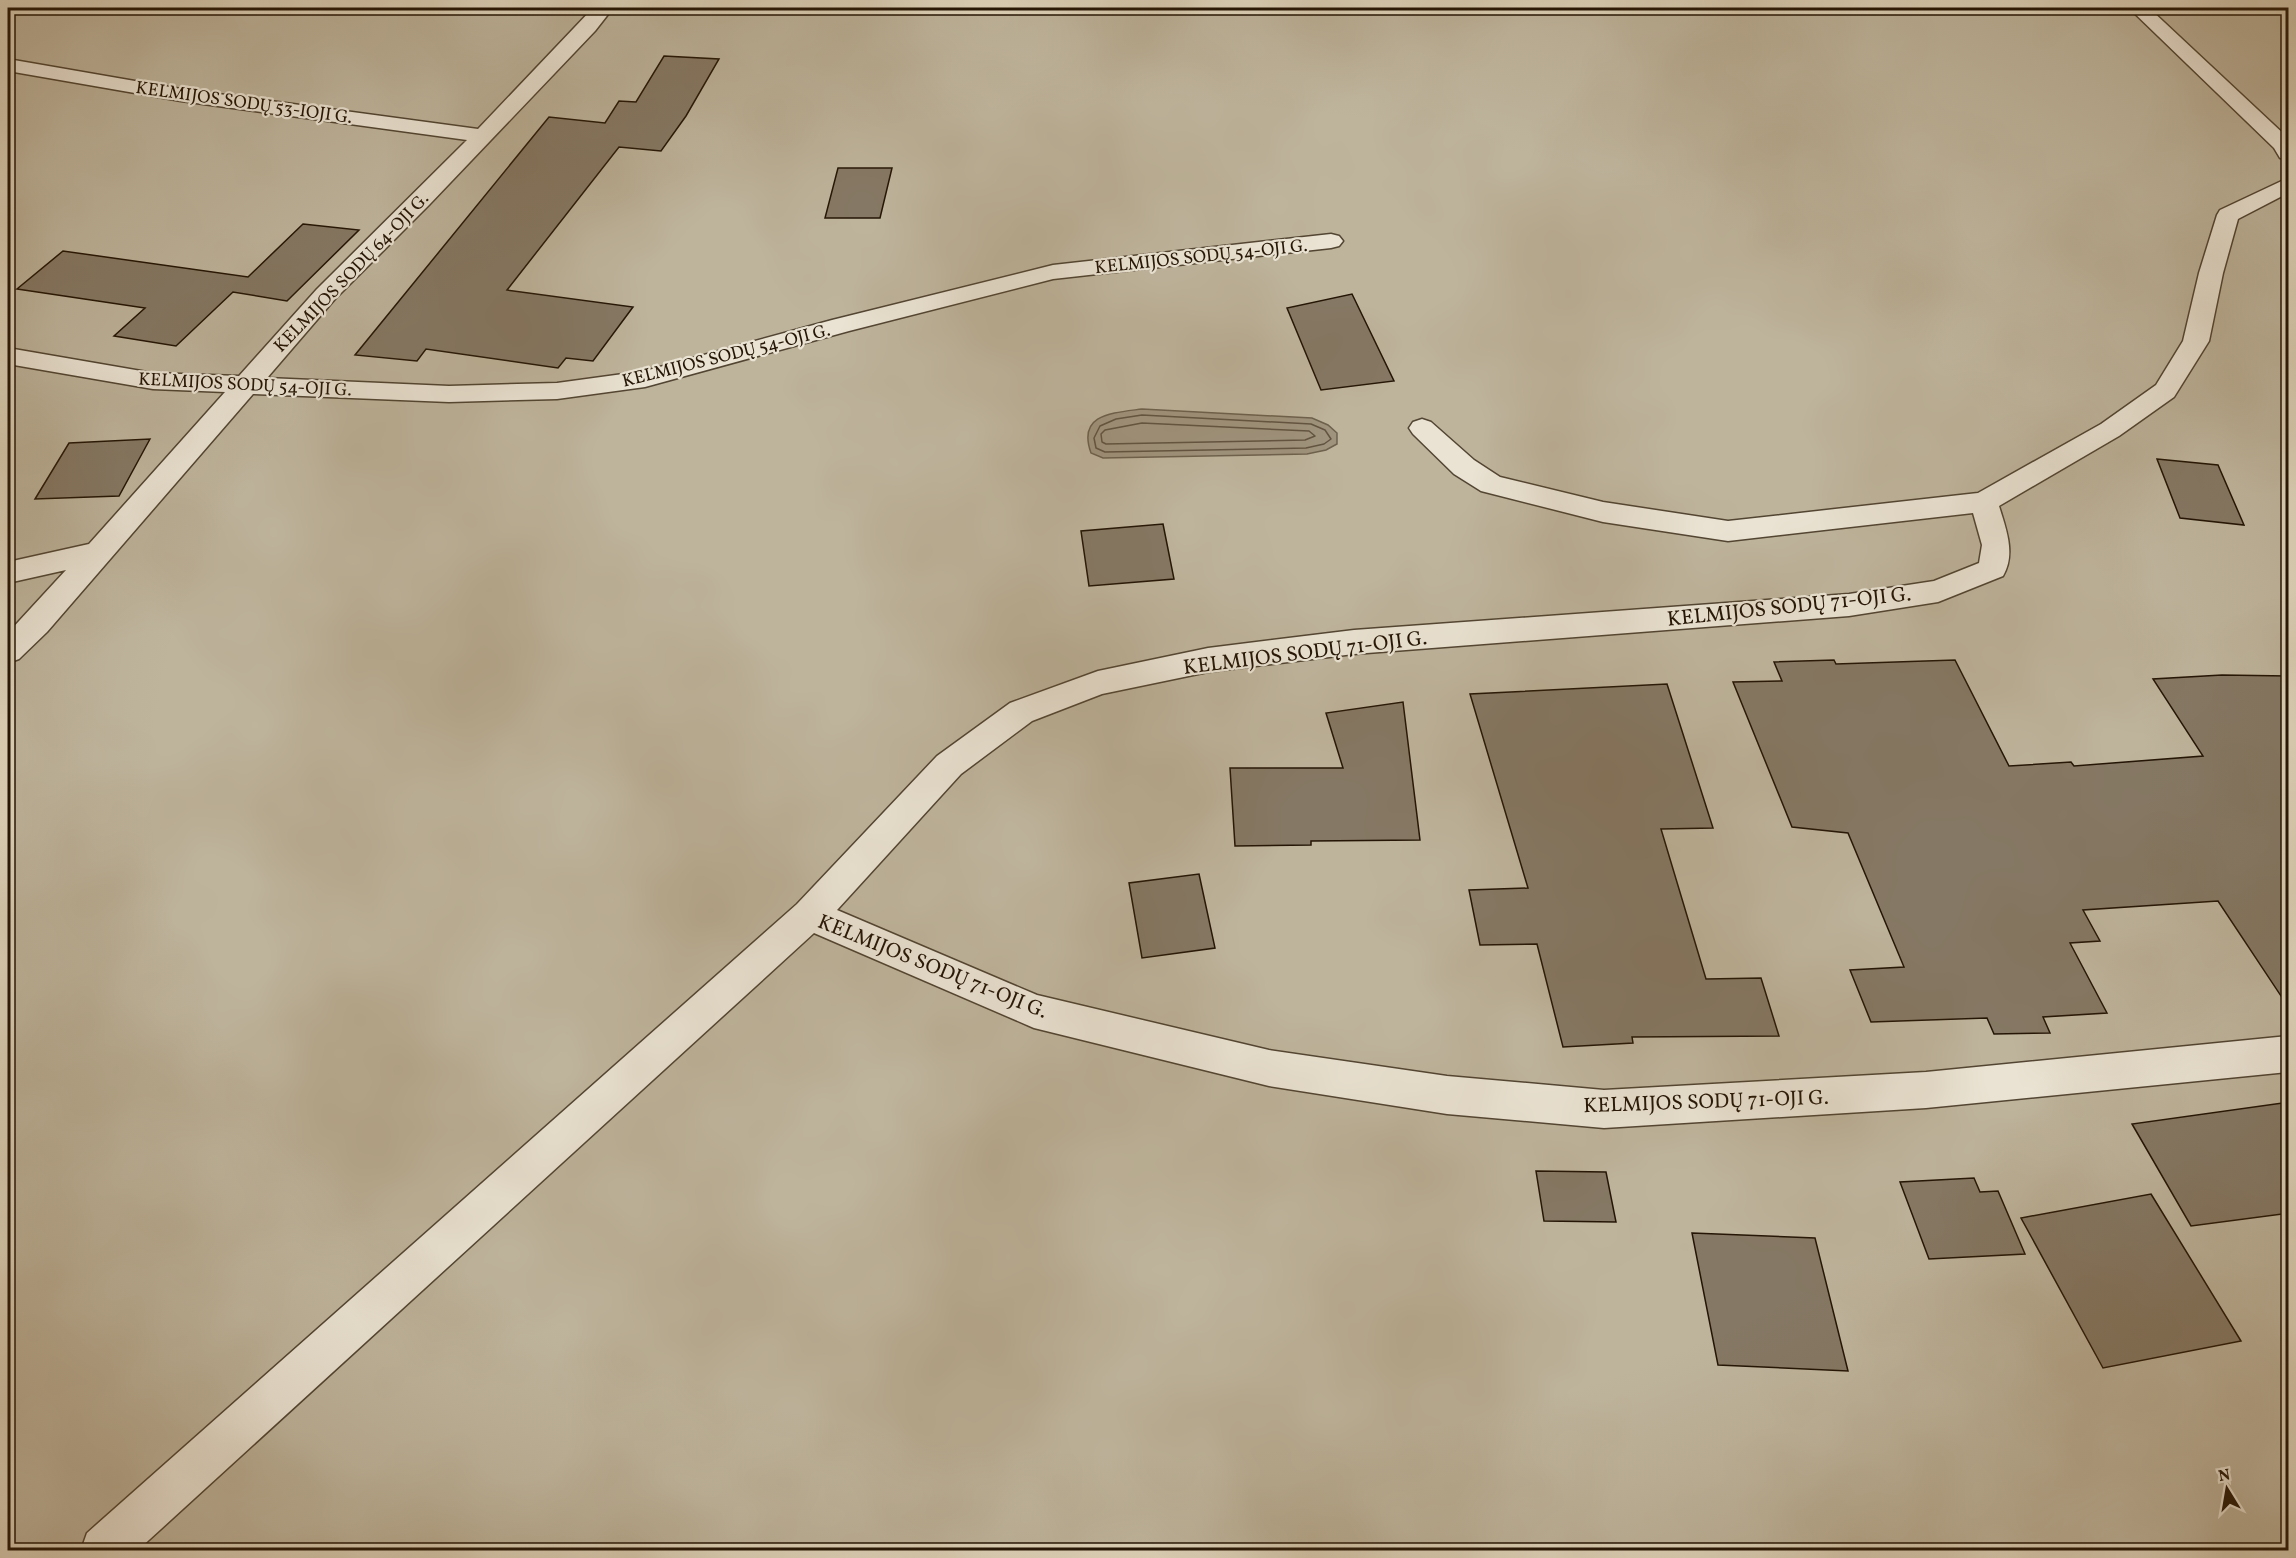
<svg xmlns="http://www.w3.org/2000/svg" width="2296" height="1558" font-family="Vollkorn,serif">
<rect width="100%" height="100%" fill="#ded4bb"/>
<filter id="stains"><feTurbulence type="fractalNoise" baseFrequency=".00333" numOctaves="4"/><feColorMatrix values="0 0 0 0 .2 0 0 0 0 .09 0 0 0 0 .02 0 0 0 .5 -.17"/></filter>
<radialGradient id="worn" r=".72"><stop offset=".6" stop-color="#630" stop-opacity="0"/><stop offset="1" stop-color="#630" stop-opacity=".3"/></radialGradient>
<path fill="#beb49c" stroke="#716450" stroke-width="1.5" d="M8,8H2288V1550H8Z"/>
<path fill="#9f937d" stroke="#6e614d" stroke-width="1.5" d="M1142,409L1312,418L1328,425L1337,433V444L1326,450L1307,454L1103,458L1091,453C1077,414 1112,413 1142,409Z"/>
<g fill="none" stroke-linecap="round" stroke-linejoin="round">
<path stroke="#625441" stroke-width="1.5" d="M1142,415L1311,424L1325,430L1331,439L1324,444L1306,448L1105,452L1096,448L1094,438L1100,426L1116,419Z
M1142,423L1309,431L1315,436L1305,440L1106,444L1102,442L1101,434L1105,430Z"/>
</g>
<path fill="#857864" stroke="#241505" stroke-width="1.5" d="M664,56L719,59L686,116L661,151L619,147L507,290L633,307L593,361L566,358L558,368L426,349L417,361L355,355L549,117L605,123L619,101L636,102Z
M838,168H892L880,218H825Z
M303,224L359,230L287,301L233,292L176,346L114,336L145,308L17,289L63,251L248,277Z
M1352,294L1394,381L1321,390L1287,308Z
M150,439L119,496L35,499L69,443Z
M2157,459L2218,465L2244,525L2180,518Z
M1163,524L1174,579L1089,586L1081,531Z
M1834,660L1836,664L1955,660L2009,766L2071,762L2074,766L2203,756L2153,679L2222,675L2289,676V1008L2218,901L2083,910L2100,941L2070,943L2107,1013L2043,1017L2050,1033L1994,1034L1987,1018L1871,1022L1850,970L1904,967L1848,833L1792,827L1733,682L1782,681L1774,662Z
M1667,684L1713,828L1661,829L1706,979L1761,978L1779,1036L1632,1037L1633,1043L1563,1047L1537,944L1480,945L1469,890L1528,888L1470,694Z
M1403,702L1420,840L1311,841V845L1235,846L1230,768H1343L1326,713Z
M1199,874L1215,948L1142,958L1129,883Z
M2289,1102V1213L2191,1226L2132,1124Z
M1536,1171L1606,1172L1616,1222L1544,1221Z
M1974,1178L1980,1192L1998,1191L2025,1254L1929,1259L1900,1182Z
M2151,1194L2241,1341L2103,1368L2021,1218Z
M1692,1233L1815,1238L1848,1371L1718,1365Z"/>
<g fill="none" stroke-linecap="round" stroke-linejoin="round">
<defs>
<path id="street" d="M593,8H613L595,31L429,205L335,299L267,378L449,386L557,383L645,371L832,320L1053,265L1331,234L1339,236L1343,241L1339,246L1331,248L1053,279L849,331L645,387L557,399L449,402L253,394L47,632L19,659L8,663V633L66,570L8,583V562L89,544L225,392L153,389L8,364V348L153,373L239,376L317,289L467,140L181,101L8,71V59L181,89L478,129Z
M2129,8H2149L2288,138V159L2280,158L2274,148Z
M2288,178V193L2238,219L2223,273L2209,341L2174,397L2119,436L1999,506C2006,529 2016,554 2003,576L1938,602L1849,616L1354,654L1208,672L1102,694L1032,721L961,774L837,910L1037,995L1269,1050L1447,1076L1604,1090L1926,1072L2288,1036V1072L1926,1108L1604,1128L1447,1114L1269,1086L1034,1028L814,933L138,1550H81L87,1533L797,904L937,756L1010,703L1098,671L1208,648L1354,630L1849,594L1934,581L1979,563L1982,545L1973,513L1728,541L1603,522L1481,491L1454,474L1413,434L1409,428L1413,422L1422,419L1431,422L1474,460L1500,477L1603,502L1728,521L1978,493L2101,424L2156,385L2183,341L2199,273L2217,215L2220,210Z"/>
</defs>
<use href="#street" stroke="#524532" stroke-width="3"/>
<use href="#street" fill="#eae3d3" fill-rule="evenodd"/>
</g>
<g text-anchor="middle" stroke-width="4.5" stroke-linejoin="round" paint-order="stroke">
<g font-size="18" fill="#241505" stroke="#eae3d3">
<text transform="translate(244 102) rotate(8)" y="6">KELMIJOS SODŲ 53-IOJI G.</text>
<text transform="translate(1201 256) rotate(-6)" y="6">KELMIJOS SODŲ 54-OJI G.</text>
<text transform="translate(351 272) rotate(-46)" y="6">KELMIJOS SODŲ 64-OJI G.</text>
<text transform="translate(726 355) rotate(-14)" y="6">KELMIJOS SODŲ 54-OJI G.</text>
<text transform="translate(245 384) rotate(3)" y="6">KELMIJOS SODŲ 54-OJI G.</text>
</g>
<g font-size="21" fill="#241505" stroke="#eae3d3">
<text transform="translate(1789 606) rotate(-6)" y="7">KELMIJOS SODŲ 71-OJI G.</text>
<text transform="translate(1305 652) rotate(-7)" y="7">KELMIJOS SODŲ 71-OJI G.</text>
<text transform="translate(933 966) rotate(22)" y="7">KELMIJOS SODŲ 71-OJI G.</text>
<text transform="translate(1706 1101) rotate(-2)" y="7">KELMIJOS SODŲ 71-OJI G.</text>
</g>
</g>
<rect width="2296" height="1558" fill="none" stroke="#ded4bb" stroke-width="30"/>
<rect x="9" y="9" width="2278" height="1540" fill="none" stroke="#241505" stroke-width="3"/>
<rect x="15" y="15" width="2266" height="1528" fill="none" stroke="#241505" stroke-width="1.5"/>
<g transform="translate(2227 1489) rotate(349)" stroke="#eae3d3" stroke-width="4.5" paint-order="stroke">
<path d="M0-4.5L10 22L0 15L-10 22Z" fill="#241505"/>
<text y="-9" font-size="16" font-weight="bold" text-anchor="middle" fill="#241505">N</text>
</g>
<rect width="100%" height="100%" filter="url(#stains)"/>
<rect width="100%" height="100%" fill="url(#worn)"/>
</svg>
